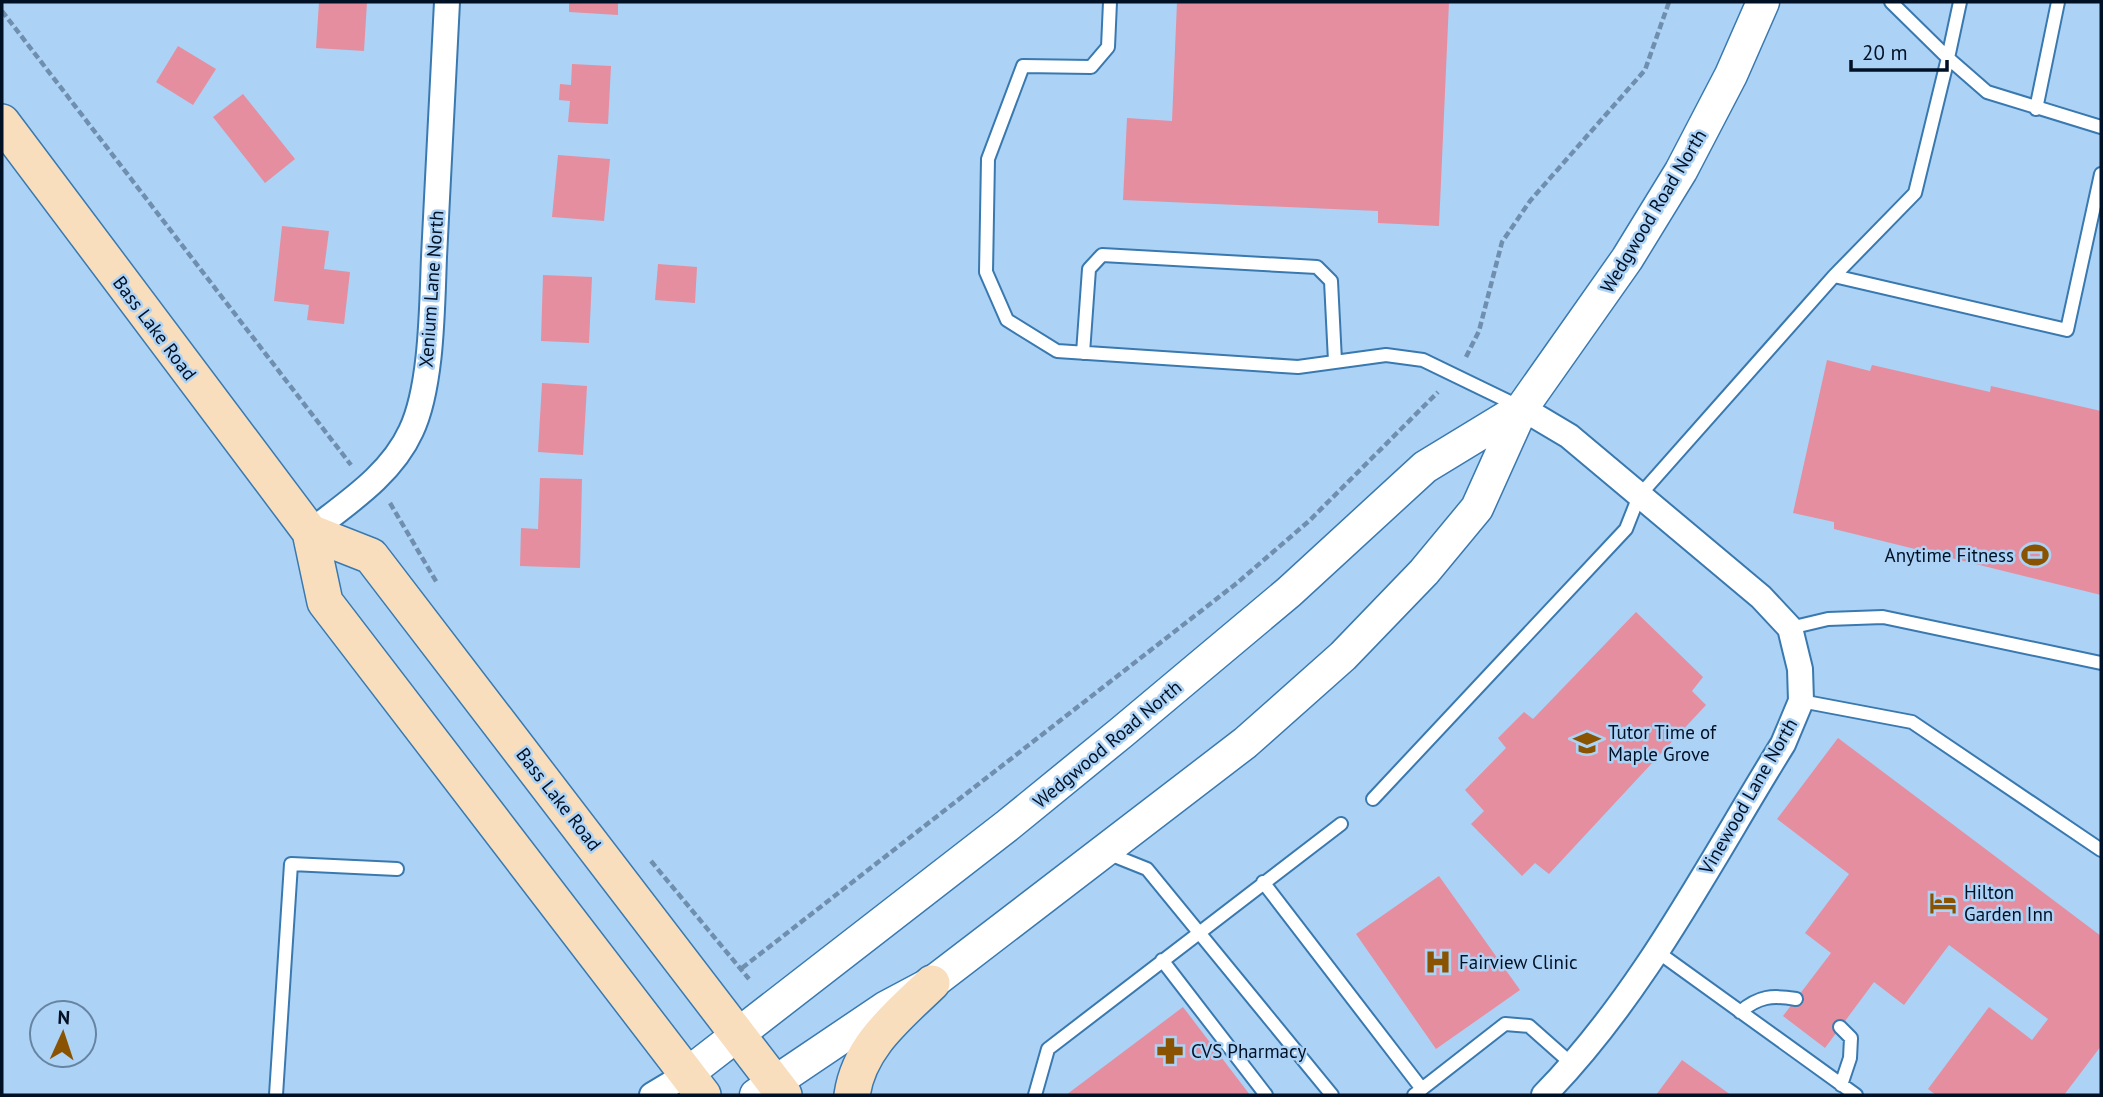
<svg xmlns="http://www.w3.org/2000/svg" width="2103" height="1097" font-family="'PT Sans',sans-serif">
<rect width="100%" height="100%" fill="#acd2f6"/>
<path fill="#e58e9f" d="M319,2H367L364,51L316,48Z
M569,2H618V15L569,12Z
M1177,2H1449L1439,226L1378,223V211L1123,200L1127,118L1172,121Z
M178,46L216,69L193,105L156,82Z
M572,64L611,66L608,124L568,122L570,101L559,100L560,84L571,85Z
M243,94L295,159L265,183L213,117Z
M558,155L610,159L604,221L552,217Z
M282,226L329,231L324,269L350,272L344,324L307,320L309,305L274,301Z
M658,264L697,267L695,303L655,300Z
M543,275L592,277L589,343L541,341Z
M1827,360L1870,371L1872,365L1990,392L1991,386L2101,411V595L1834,529V522L1793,513Z
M542,383L587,386L583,455L538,452Z
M540,478L582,479L580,568L520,566L521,528L538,529Z
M1636,612L1703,677L1692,691L1706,705L1549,874L1535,863L1522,876L1471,824L1484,811L1465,790L1506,748L1498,738L1524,712L1533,719Z
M1838,738L2101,936V1046L2064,1095H1936L1928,1089L1989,1007L2032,1040L2048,1019L1949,945L1904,1005L1874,982L1825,1048L1783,1016L1831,953L1805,933L1849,874L1777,819Z
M1439,876L1520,990L1436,1049L1356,934Z
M1183,1007L1250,1095H1066Z
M1682,1060L1731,1095H1656Z"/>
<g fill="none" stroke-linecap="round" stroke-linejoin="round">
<defs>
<path id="service" d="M1110,2L1108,47L1091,67L1023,66L988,159L986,272L1007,320L1057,351L1298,367L1386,355L1423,360L1518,406
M1960,2L1948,58L1987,92L2101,127
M2036,109L2058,2
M1834,276L2067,330L2101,174
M1083,353L1089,269L1102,255L1317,267L1331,281L1335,361
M1790,628L1828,619L1883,617L2101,663
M1801,701L1912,722L2101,850
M1373,799L1626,529L1639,496L1834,276L1915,193L1948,58L1891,2
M1107,853L1147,869L1332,1095
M1263,882L1422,1089
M1655,950L1856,1095
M1162,960L1266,1095
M1740,1012C1759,996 1772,995 1796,999
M1840,1027L1851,1038L1850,1058L1841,1085
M276,1095L291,864L397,869
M1035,1095L1048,1049L1341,824
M1414,1095L1505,1024L1529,1026L1573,1065"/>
<path id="minor" d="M1522,408L1569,436L1761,597L1790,628L1800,669L1801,701L1783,744C1709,863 1643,994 1544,1095
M310,532C347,503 391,475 411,431C432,387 432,307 434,257C438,172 442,87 447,2
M652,1095L687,1074"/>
<path id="tertiary" d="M687,1074L1008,825L1122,732L1289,592L1425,467L1522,408
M756,1095L885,1008L932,983L1245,743L1343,656L1424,572L1477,508L1522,408L1627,259L1681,171L1731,75L1763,2"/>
<path id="secondary" d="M2,122L310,532L325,602L703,1095
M310,532L371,556L784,1095
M852,1095C859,1046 898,1016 932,983"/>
</defs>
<use href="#service" stroke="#3979af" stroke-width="16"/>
<use href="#minor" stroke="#3979af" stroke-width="28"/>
<use href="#tertiary" stroke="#3979af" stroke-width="35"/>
<use href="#secondary" stroke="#3979af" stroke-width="38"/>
<path stroke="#708fae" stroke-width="4.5" stroke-dasharray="7 3.5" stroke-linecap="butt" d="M2,11L351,465
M1466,357L1479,331L1502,242L1530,201L1645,70L1669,2
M390,503L437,583
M651,861L749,979
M742,968L1237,583L1309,521L1438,392"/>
<use href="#service" stroke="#fff" stroke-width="12"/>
<use href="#minor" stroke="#fff" stroke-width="24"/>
<use href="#tertiary" stroke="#fff" stroke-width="32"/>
<use href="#secondary" stroke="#f8debc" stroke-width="35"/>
</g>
<defs>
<symbol id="stadium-bare" viewBox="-9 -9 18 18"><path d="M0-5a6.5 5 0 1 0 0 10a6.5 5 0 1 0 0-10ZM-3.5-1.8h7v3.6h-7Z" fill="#895301" stroke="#acd2f6" stroke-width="2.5" paint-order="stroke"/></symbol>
<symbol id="school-bare" viewBox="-9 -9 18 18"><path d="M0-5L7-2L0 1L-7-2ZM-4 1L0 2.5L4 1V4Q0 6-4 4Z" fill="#895301" stroke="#acd2f6" stroke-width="2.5" paint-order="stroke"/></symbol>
<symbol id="hotel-bare" viewBox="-9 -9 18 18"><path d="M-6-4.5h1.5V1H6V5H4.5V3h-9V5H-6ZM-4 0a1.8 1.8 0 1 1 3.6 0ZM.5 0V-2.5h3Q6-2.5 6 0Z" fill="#895301" stroke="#acd2f6" stroke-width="2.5" paint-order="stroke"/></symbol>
<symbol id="hospital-bare" viewBox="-9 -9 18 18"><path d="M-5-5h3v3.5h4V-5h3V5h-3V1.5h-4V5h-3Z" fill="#895301" stroke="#acd2f6" stroke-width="2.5" paint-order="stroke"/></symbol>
<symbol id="pharmacy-bare" viewBox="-9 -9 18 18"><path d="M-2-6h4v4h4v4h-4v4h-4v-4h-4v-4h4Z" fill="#895301" stroke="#acd2f6" stroke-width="2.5" paint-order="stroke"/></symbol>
</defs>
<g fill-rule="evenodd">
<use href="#stadium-bare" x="2016" y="536" width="38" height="38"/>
<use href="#school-bare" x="1568" y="724" width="38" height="38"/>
<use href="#hotel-bare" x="1924" y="884" width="38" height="38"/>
<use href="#hospital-bare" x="1419" y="943" width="38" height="38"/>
<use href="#pharmacy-bare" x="1151" y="1032" width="38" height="38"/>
</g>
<g text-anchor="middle" stroke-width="5" stroke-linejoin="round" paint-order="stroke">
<g font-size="19" fill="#001126" stroke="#acd2f6">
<text transform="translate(1653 211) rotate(-59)" y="7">Wedgwood Road North</text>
<text transform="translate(431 289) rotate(-86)" y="7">Xenium Lane North</text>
<text transform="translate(155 328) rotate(53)" y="7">Bass Lake Road</text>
<text transform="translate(1107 744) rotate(-40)" y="7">Wedgwood Road North</text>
<text transform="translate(1748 796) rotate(-60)" y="7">Vinewood Lane North</text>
<text transform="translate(559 799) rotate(52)" y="7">Bass Lake Road</text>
</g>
<g font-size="19" fill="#001126" stroke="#acd2f6" text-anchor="start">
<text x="2014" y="562" text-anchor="end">Anytime Fitness</text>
<text x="1608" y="739">Tutor Time of<tspan x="1608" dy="22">Maple Grove</tspan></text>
<text x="1964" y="899">Hilton<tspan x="1964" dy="22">Garden Inn</tspan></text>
<text x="1459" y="969">Fairview Clinic</text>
<text x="1191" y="1058">CVS Pharmacy</text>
</g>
</g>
<rect width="2103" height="1097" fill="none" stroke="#001126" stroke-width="7"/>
<g transform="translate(63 1034) rotate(3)"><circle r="33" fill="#acd2f6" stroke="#6785a3" stroke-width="2"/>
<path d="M0-5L12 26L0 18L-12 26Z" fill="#895301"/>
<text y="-10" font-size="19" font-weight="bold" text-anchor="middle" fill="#001126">N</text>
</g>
<path d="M1851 60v10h96v-10" fill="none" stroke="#001126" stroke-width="3.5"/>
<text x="1862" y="60" font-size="21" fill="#001126" stroke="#acd2f6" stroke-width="5" paint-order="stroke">20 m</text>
</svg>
